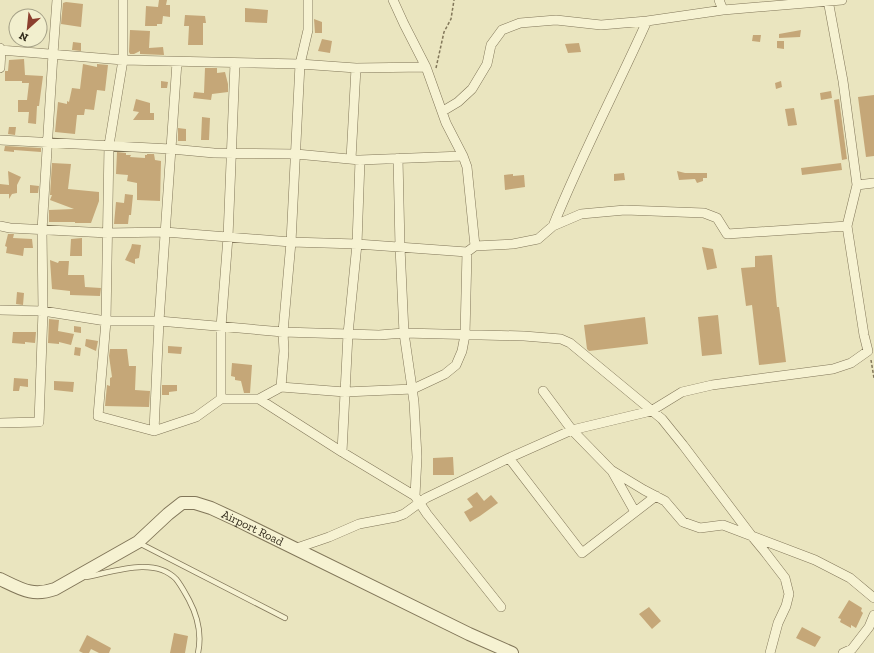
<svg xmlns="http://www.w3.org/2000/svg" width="874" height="653" font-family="'Zilla Slab',serif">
<rect width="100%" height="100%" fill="#eae5bf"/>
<path fill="#c5a778" d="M159,0H167L166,5H170V17L163,16L162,24H157V26H145L146,6L158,7Z
M66,2L83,4L81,27L61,24L63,3Z
M245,8L268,10L267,23L245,22Z
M185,15L205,16L206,23H203V45H188L189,26H184Z
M314,19L322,22V33H315Z
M130,30L150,31L149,48L163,47L164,55L140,54V51L134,54H130L129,52Z
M801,30L800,37L779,38V34Z
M753,35H761L760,42L752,41Z
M322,39L332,41L330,53L318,51Z
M777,41H784V49L777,48Z
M73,42L81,43V51L72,50Z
M579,43L581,52L568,53L565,44Z
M24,59L25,75L43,76L39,106H37L36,124L28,123L29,112H18V100H27L29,83H22V81H5V71H8L9,60Z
M83,64L97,67V64L108,65L105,91L97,90L94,110L85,109L84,115H77L75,134L55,132L58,102L67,104V101L69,102L72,88L80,89Z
M205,68H217V73L225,72L228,84V92L212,94L211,100L193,98L194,92L204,93Z
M161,81L168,82L167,88H161Z
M781,81L782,87L776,89L775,83Z
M831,91L832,98L821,100L820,93Z
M874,95V156L866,157L858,97Z
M136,99L150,103V113H154V120H133L139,112L133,111Z
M839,99L847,159L842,160L834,100Z
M794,108L797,125L788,126L785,109Z
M202,117L210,118L209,140H201Z
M9,127H16L15,135L8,134Z
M178,128L186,129V141H178Z
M5,146L41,148V152L14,150V152L4,151Z
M117,152L126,153V155H131L130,157L145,158V155H147V154H154L155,160L161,161L160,201L137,200V183L127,181L128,175L116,174Z
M52,163L71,164L68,189L99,192V201L91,223H75V222H49V210L74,209L50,200L52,195H50Z
M841,163L842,170L802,175L801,168Z
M8,171L21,177L17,185V193L12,194L9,199V194H0V184L9,185Z
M677,171L685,173H707V178H703V181L697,183L695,179L679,180Z
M624,173L625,180L614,181V174Z
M513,174V176L524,175L525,187L505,190L504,175Z
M30,185L39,186L38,193H30Z
M125,194L133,195L131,215H129L128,224H114L116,202L124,203Z
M8,234H14L13,238L32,239L33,248H24L23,256L6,253L7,247L5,246Z
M82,238V256H70L71,239Z
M132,244L141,245L139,258L135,259V264L125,260L131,248Z
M702,247L713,249L717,268L707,270Z
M772,255L777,307H779L786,362L759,365L752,305L746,306L741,268L755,267V256Z
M50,260L58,263L59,261H69L68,275H84L85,287L101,288L100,296L70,295V291L52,289Z
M17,292L24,293L23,305L16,304Z
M718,315L722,354L702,356L698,317Z
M645,317L648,344L589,351L587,349L584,325Z
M49,319L59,320L58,331L74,334L71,345L59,342V344L48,343Z
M74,326L81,327V333L74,332Z
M13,332H36L35,343L25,342V344L12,343Z
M86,339L98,341L96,351L85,346Z
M168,346L182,347L181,354L168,353Z
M75,347L81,348L80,356L74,355Z
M110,349H127L129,366H136L135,390L150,391L149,407L105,406L107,385L110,386V378L112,377L109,356Z
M232,363L252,365L250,393H244L241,381L235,380V377L231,376Z
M14,378L28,379V387L20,386L19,391H13Z
M54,381L74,382L73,392L54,390Z
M162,385H177V391L169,392V395H162Z
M453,457L454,475H433V458Z
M477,492L484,501L491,495L498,503L480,516L470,522L464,512L473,507L467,499Z
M849,600L862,608L861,611L863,613L856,628L851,625V628L840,622L841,619L838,618Z
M649,607L661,621L652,629L639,614Z
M802,627L821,637L815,647L796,638Z
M174,633L188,636L185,653H170Z
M87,635L111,648L109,653H99L91,649L89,653H83L79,651Z"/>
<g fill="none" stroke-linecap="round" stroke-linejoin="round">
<defs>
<path id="service" d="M139,543L285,618
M86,577C113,572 154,556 176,579C181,585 185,593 189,600C198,617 202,634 198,653"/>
<path id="minor" d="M123,0V60L109,145L106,321L98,416L154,431L196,417L221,399H259L342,452L415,496
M719,0L723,10
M828,0L843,81L857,185L874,183
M0,48L1,50L0,68
M0,50L123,60L300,64L356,68L426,67
M443,111L458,102L472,89L487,64L491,45L502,30L520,23L556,20L601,25L647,21L723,10L842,0
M0,140L171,149L214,153L296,154L360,160L463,156
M398,158L400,247L404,333L414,402L417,457L415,496L427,514L501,607
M351,159L356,68
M0,226L10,228L108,233L165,232L291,242L357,244L467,252
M553,226C581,156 616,90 647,21
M475,246L513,244L538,239L553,226L581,214L625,210L704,213L717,218L727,234L847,226
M0,310L43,311L106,321H159L283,332L348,334L379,335L404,333L524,336L561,339L570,343L662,419L683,445L751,535L765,552L785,578L789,594L786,606L778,623L770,653
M281,387L345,392L413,389L445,374L456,365L462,351L465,335L467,252L475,246L467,167L463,156L446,123L426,67L404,24L393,0
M543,391L572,430L611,470L644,490L665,501L683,522L700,528L723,525L815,560L850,578L874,598
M221,399V327L228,237L235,63
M259,399L281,387L284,351L283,332L291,242L300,64L308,30V0
M0,423L39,422L43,311L42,230L53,54L57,0
M154,431L159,321L177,62
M342,452L348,334L357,244L360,160
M509,458L582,553L656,496
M612,471L635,512
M294,549L329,537L359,524L396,517L404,514L426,498L509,458L572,430L651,411L682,392L712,385L833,369L851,363L868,351L864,335L847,226L857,185
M843,653L852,649L869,627L874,615"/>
<g id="tertiary">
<path id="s1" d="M0,579C21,589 32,597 55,589L138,542L168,514L182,503H195L211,508L239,521L469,634L512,653"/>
</g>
</defs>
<use href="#service" stroke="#817659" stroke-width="6"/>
<use href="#minor" stroke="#817659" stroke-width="10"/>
<use href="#tertiary" stroke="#817659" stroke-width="14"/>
<path stroke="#817659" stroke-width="1.5" stroke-dasharray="3 2" stroke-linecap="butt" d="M436,68L444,32L451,19L454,0
M871,360L874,378"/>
<use href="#service" stroke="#f6f2d2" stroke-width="4.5"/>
<use href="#minor" stroke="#f6f2d2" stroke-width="9"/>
<use href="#tertiary" stroke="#f6f2d2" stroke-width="12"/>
</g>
<g text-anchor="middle" stroke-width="4" stroke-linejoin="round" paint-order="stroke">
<g font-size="12" fill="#322b1c" stroke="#f2efce">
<text dy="4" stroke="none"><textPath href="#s1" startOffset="288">Airport Road</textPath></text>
</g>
</g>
<g transform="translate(28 28) rotate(207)"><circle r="19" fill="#f2efce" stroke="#a5a187"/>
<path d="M0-3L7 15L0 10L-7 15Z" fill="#8c3f2e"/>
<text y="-6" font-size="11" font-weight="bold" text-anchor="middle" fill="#322b1c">N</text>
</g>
</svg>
